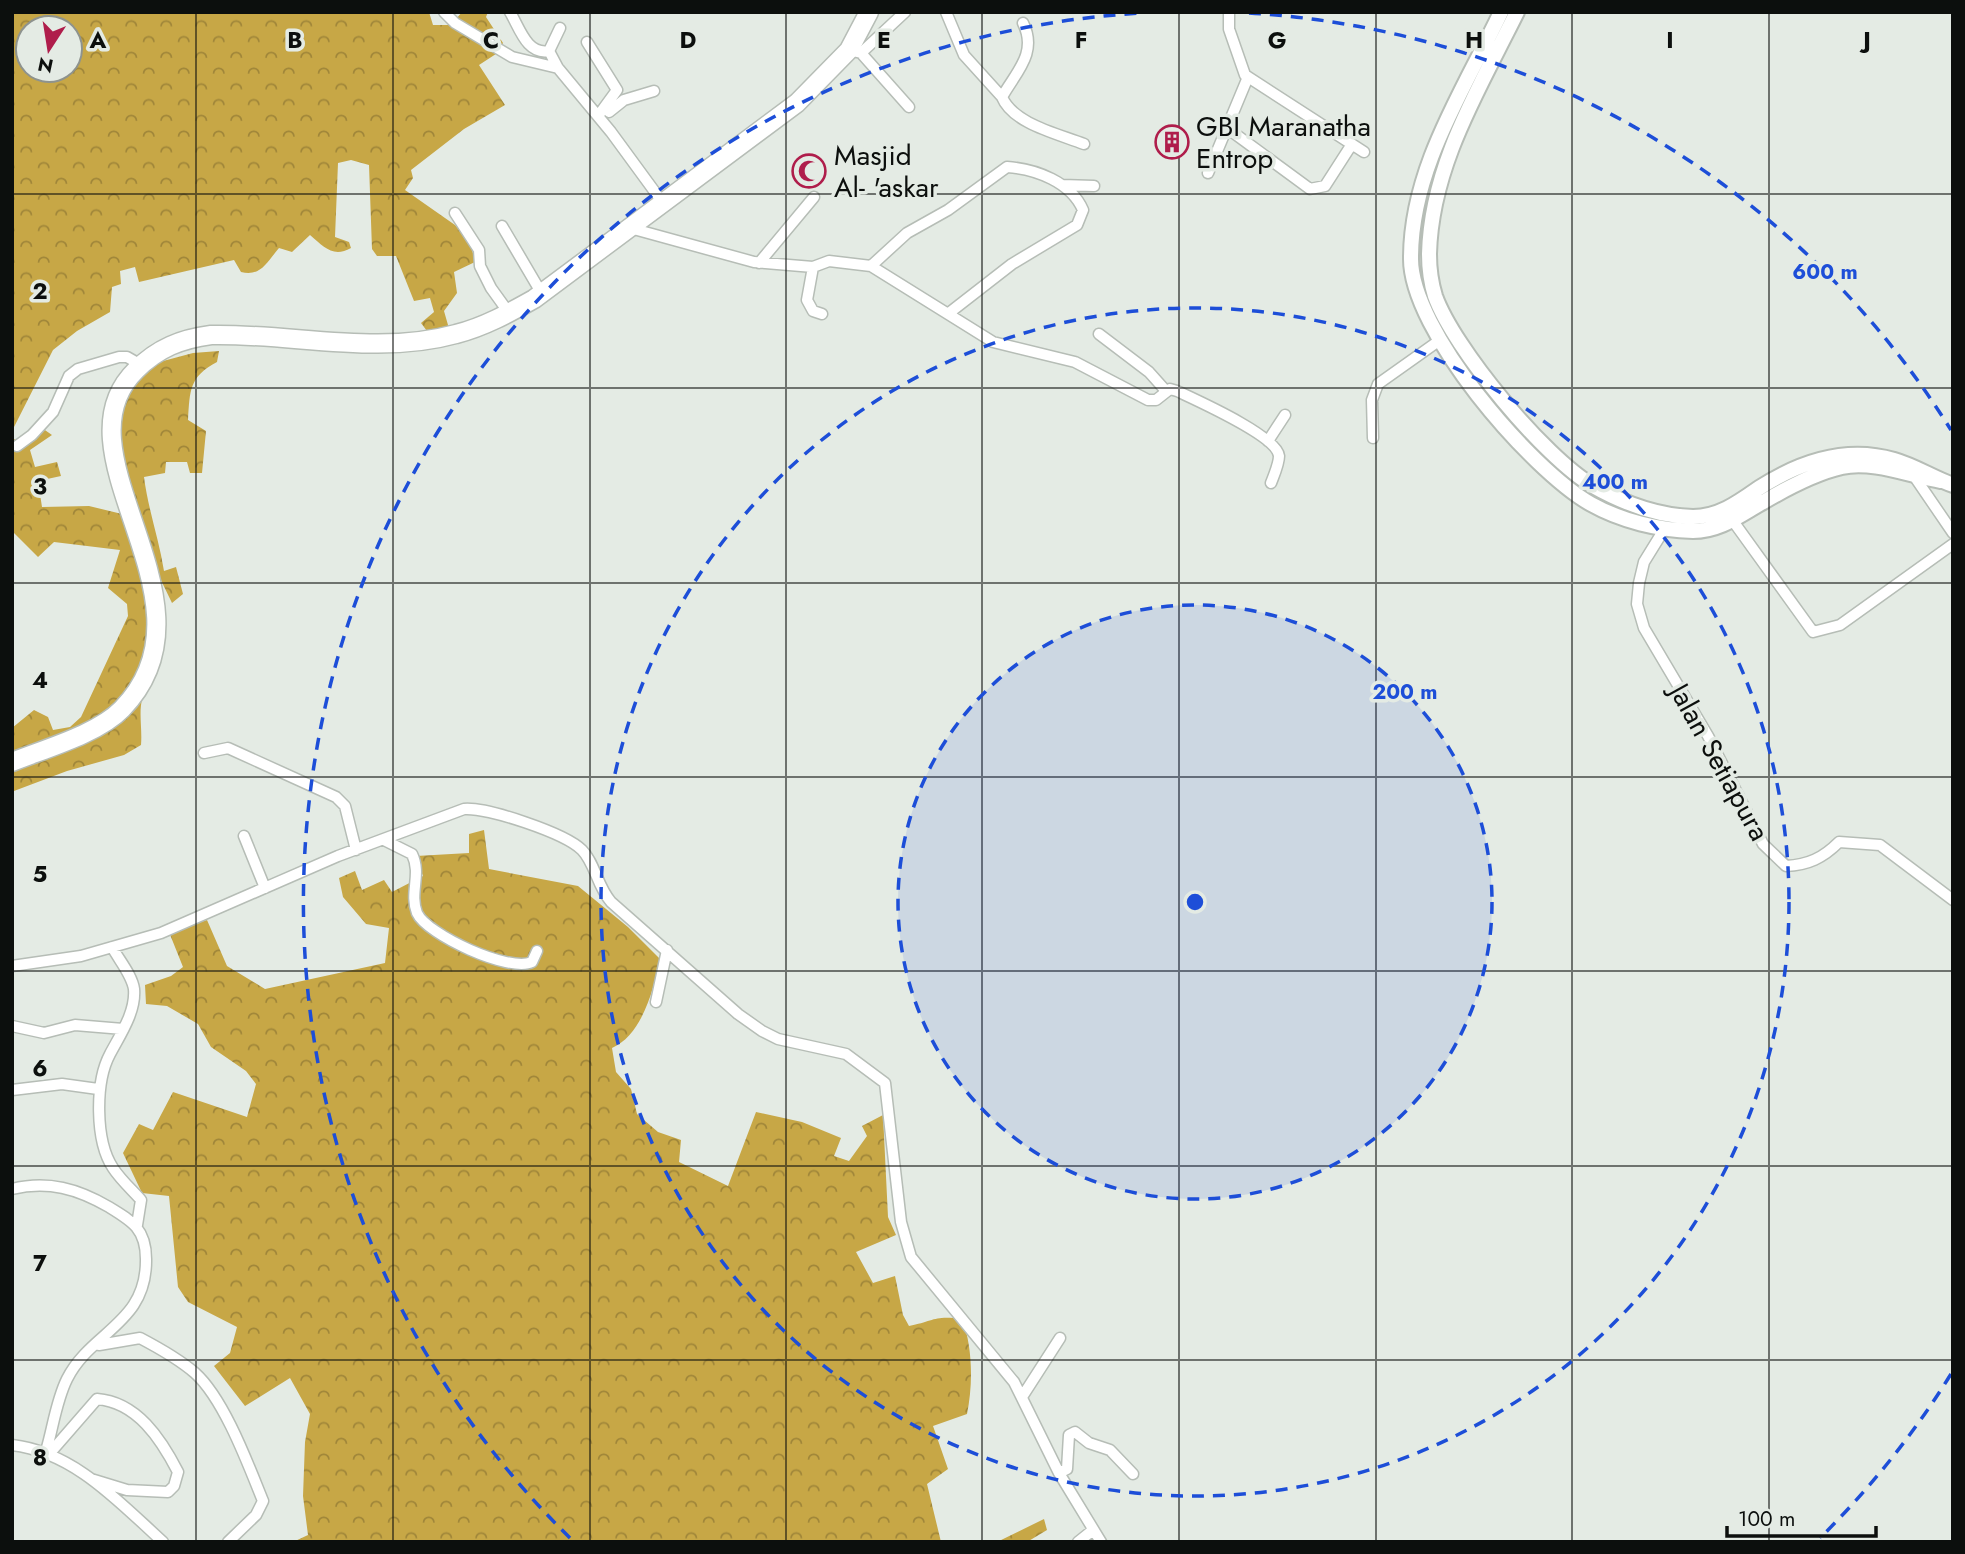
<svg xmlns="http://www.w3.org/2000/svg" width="1965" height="1554" font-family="Jost,sans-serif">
<defs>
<pattern id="forest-crowns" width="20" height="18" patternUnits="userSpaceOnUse" patternTransform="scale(1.75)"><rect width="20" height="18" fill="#c7a746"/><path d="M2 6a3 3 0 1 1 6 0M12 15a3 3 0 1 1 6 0" fill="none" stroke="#a08639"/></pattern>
</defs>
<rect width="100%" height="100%" fill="#e4ebe4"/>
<path fill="url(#forest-crowns)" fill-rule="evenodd" d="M12,12H429L433,25H451L462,12H488L486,17L503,43L499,52L479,65L505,105L464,129L411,170L413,178L405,190L455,225L470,241L475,262L454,272L457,293L444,311L450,332L430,335L421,323L434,312L430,298L414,301L396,256H377L372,249L369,165L351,160L338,163L335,237L349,242L351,248C333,258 324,247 310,235L292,252L279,248C267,262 261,277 241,272L234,260L139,282L135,267L120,271L121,284L112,287L110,312L77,331L53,350L12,431ZM28,28H70V70H28Z
M219,351L217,362C189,377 190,390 188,420L206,431L202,473H190L187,462H166L165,473L144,477C148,509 159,539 164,571L176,567L183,594L172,603L157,572L153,679C134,700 143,721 141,745L124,755L67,771L14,791L12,728L34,710L48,717L53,730L70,727L81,717L128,616L127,604L108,588L120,550L54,542L38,557L12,531V438L24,444L42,428L52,435L30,450L35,467L57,462L61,476L38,481L42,507L89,506L122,514L116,461L120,399L152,364L193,353Z
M484,830L489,869L578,886L628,927L660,959C654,989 642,1035 612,1048L616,1072L631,1089L637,1114L658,1132L681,1140L679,1162L728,1186L756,1112L802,1122L841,1138L834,1156L849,1161L867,1136L862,1126L883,1115L888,1217L896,1235L856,1252L873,1283L895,1276L903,1315L909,1326C934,1321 934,1315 962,1319C973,1347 973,1385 967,1414L933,1426L948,1469L927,1484L941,1542H293L308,1535L303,1496L305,1442L310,1414L290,1378L245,1406L214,1366L230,1353L237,1327L188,1302L178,1287L169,1196L142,1193L123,1153L139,1124L153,1130L173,1092L247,1117L256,1084L246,1071L211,1047L198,1024L167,1006L146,1004L145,985L171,976L183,967L169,932L207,920L227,966L265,989L385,963L389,928L366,924L343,897L339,878L355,871L362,890L384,880L392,892L423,876L416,856L469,853V834Z
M1044,1519L1047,1530L1027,1542H997Z"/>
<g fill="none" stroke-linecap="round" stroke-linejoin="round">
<defs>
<path id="street" d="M444,12L455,23L512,57L558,68L611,132L663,203
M510,12C520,29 527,55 549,51L558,68
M946,12L964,55L1002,97
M1229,12V29L1245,75L1364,152
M1023,23C1038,53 1016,72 1002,97C1013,124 1059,134 1084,144
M587,42L617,90L598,116
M849,50L861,53L905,12
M549,51L560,28
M861,53L909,107
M609,112L624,100L654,91
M1227,128L1310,189L1325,186L1352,144
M1208,173L1248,77
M1062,185L1094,186
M455,213L479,250L480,266L491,288L509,313
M502,226L542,294
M630,228L754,262L813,267L829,261L871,266L993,342L1075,362L1148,400H1156L1170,389L1177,391C1196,400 1277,436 1279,456C1279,464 1274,475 1271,483
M759,263L814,197
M871,266L907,233L948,210L1007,167C1036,169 1071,182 1083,210L1077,225L1012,264L949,313
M813,267L807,300L813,311L822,314
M1099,334L1149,372L1166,391
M1373,438L1372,400L1378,384L1440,340
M1268,441L1285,415
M17,446L32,435L53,412L69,376L78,369L119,357H127L141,365
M1912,473L1953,533
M1733,521L1813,632L1840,625L1953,544
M1665,528L1644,562L1639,583L1637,604L1644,628L1708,736L1763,844L1786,866C1808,865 1823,858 1839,842L1880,845L1953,900
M204,753L228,748L336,797L345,806L356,850
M244,836L265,888
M384,840L412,854C422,875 409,892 417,913C427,935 510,973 532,962L537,951
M112,947C119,960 132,975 134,989C136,1012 120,1035 110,1054C95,1082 95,1141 113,1168C120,1179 132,1190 141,1200L137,1225
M12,966L81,956L161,933L338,856L464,809C487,807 565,833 582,850C595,863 597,886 611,902L738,1014L762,1031L778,1039L846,1054L885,1083L901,1222L911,1257L1014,1382L1059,1473L1101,1542
M656,1002L667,950
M12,1026L44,1033L75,1025L123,1029
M12,1090L62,1084L98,1089
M12,1189C48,1180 78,1189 109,1207C132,1221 146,1229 146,1259C147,1324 91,1331 67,1379C56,1401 53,1428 46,1451
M99,1345L140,1338C159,1348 179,1359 195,1373C224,1399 248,1464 263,1501L256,1515L228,1542
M1022,1397L1060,1338
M12,1445C74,1452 119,1502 163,1542
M50,1453L97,1399C137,1402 161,1439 178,1472L174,1486L168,1492L127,1490L91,1479
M1059,1473L1067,1469L1069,1435L1075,1432L1089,1443L1110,1450L1133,1474
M1078,1542L1093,1530"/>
<path id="secondary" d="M1501,12C1464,90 1411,168 1411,258C1410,330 1530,469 1591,504C1621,521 1659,530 1693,531C1721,531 1741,514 1765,501C1789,487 1815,473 1842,467C1872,460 1911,476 1941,481
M1517,12C1479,89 1431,166 1429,254C1429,268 1431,283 1435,296C1454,349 1544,457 1593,486C1623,503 1658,516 1693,517C1719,517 1739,502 1759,488C1801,461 1846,446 1894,460C1915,466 1933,478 1953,485"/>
<path id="highway" d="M12,762C44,749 98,734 122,709C227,601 50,454 136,370C158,348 181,339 211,335C291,333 377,356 456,334C484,327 509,313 534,299L797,103L849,50L869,12"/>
</defs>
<use href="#street" stroke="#b6bdb6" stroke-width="13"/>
<use href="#secondary" stroke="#b6bdb6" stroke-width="18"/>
<use href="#highway" stroke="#b6bdb6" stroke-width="21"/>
<use href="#street" stroke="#fff" stroke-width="10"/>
<use href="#secondary" stroke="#fff" stroke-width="14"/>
<use href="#highway" stroke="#fff" stroke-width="18"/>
</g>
<path fill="none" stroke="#0c0f0d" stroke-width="2" stroke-opacity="0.55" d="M196,12V1542M393,12V1542M590,12V1542M786,12V1542M982,12V1542M1179,12V1542M1376,12V1542M1572,12V1542M1769,12V1542M12,194H1953M12,388H1953M12,583H1953M12,777H1953M12,971H1953M12,1166H1953M12,1360H1953"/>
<circle cx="1195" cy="902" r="297" fill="#1d4ed8" fill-opacity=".12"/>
<g fill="none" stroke="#1d4ed8" stroke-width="3.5" stroke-dasharray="12 9">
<circle cx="1195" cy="902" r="297"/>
<circle cx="1195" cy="902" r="594"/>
<path d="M1951 1374A891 891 0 0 1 1820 1538M570 1538A891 891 0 0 1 1141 13M1249 13A891 891 0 0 1 1951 430"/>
</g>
<defs>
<symbol id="building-ring" viewBox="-11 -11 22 22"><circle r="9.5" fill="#e4ebe4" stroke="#af1d4b" stroke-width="1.5"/><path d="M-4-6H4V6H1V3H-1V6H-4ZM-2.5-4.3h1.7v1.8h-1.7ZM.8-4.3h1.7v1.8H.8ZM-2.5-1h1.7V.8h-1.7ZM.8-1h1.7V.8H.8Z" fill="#af1d4b"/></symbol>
<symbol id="mosque-ring" viewBox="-11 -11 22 22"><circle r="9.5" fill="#e4ebe4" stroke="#af1d4b" stroke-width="1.5"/><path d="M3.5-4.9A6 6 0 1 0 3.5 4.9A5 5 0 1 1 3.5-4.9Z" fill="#af1d4b"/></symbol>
</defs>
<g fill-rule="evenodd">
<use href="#building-ring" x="1153" y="123" width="38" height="38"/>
<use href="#mosque-ring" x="790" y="152" width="38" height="38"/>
</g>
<g text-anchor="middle" stroke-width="7" stroke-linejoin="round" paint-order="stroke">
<g font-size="28" fill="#0c0f0d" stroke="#e4ebe4" text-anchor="start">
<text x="1196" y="136">GBI Maranatha<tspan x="1196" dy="32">Entrop</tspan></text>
<text x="834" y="165">Masjid<tspan x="834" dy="32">Al- 'askar</tspan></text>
</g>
<g font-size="28" fill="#0c0f0d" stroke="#e4ebe4">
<text transform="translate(1720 762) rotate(61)" y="10">Jalan Setiapura</text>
</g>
</g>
<g font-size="23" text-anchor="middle" font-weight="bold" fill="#0c0f0d" stroke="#e4ebe4" stroke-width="7" stroke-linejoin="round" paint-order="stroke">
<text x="98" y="48">A</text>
<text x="295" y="48">B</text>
<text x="491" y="48">C</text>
<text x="688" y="48">D</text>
<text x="884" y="48">E</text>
<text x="1081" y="48">F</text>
<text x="1277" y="48">G</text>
<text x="1474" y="48">H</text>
<text x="1670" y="48">I</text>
<text x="1867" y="48">J</text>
<text x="40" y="299">2</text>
<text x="40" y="494">3</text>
<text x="40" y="688">4</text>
<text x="40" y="882">5</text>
<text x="40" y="1076">6</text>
<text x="40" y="1271">7</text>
<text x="40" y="1465">8</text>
</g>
<circle cx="1195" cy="902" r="10" fill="#1d4ed8" stroke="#e4ebe4" stroke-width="3.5"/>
<g font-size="21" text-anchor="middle" font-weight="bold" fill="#1d4ed8" stroke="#e4ebe4" stroke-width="7" stroke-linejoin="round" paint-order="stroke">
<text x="1825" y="279">600 m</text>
<text x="1615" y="489">400 m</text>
<text x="1405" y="699">200 m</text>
</g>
<rect width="1965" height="1554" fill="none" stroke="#0c0f0d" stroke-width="28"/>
<g transform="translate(49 49) rotate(192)"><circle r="33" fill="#e4ebe4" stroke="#8e938e" stroke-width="2"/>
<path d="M0-5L12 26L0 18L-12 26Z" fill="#af1d4b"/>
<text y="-10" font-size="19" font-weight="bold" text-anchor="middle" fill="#0c0f0d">N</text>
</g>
<path d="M1727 1526v10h149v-10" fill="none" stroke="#0c0f0d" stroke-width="3.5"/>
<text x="1738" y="1526" font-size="21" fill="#0c0f0d" stroke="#e4ebe4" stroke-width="5" paint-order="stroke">100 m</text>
</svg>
